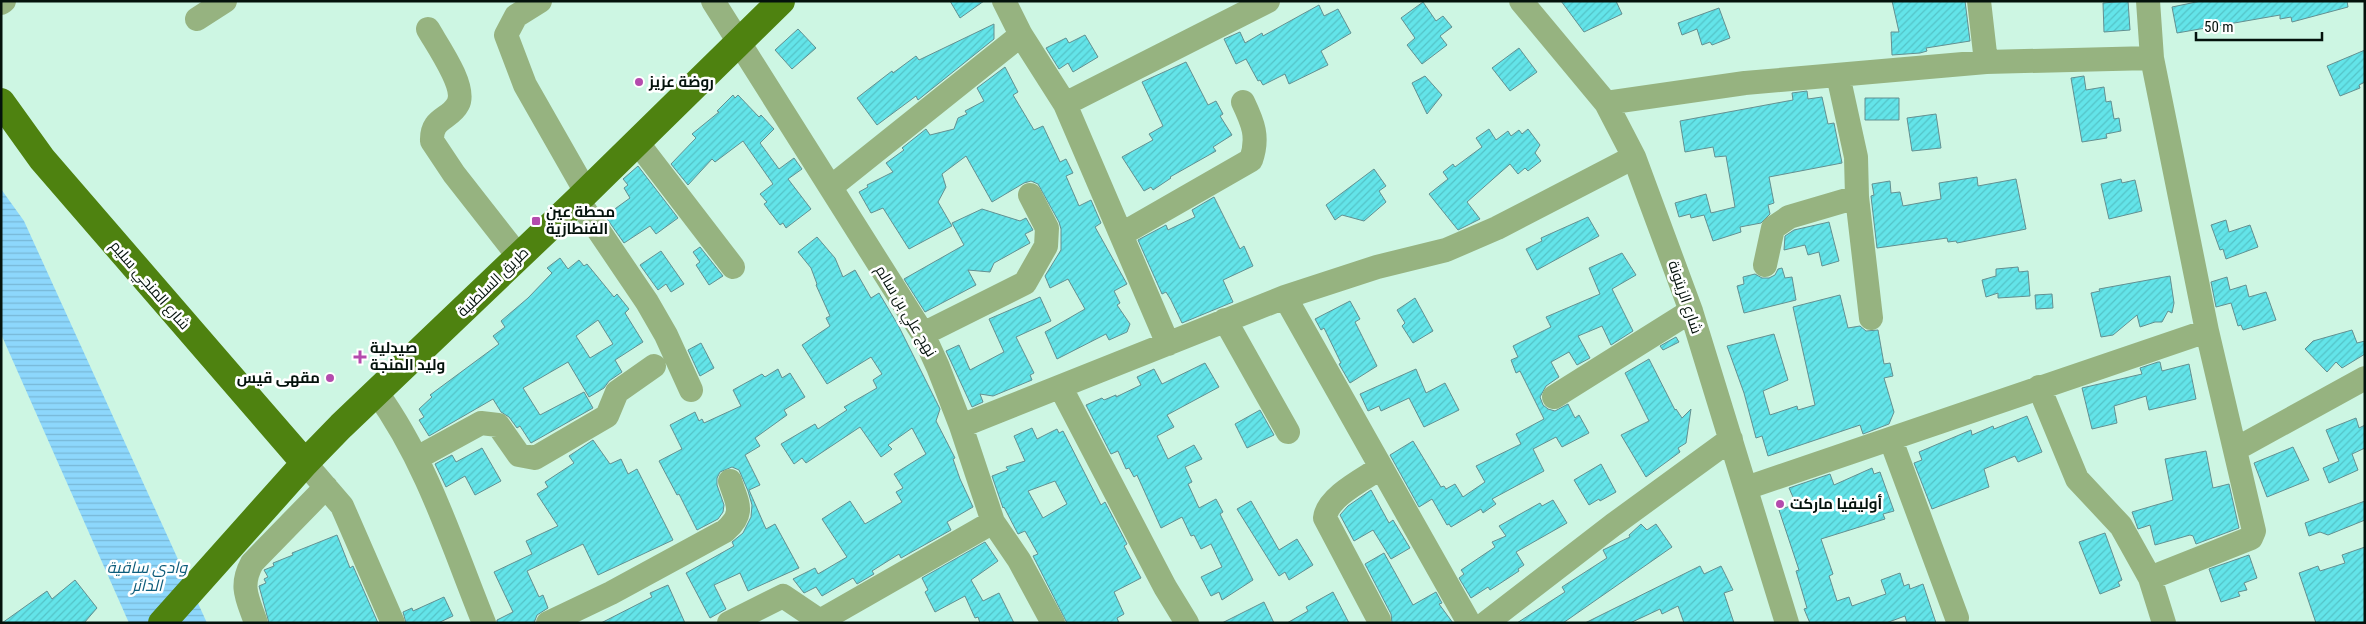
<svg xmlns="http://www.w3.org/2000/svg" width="2366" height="624" font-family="'Roboto Condensed',Cairo,sans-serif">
<defs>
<pattern id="water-rules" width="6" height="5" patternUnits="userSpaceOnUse" patternTransform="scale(1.25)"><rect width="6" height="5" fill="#8dd7fc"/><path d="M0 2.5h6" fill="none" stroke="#78b8d7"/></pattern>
<pattern id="building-hatch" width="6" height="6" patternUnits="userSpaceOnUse" patternTransform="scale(1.25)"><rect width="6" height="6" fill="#63e4e9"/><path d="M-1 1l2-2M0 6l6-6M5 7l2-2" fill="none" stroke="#54c3c7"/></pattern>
</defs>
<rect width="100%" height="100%" fill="#cdf6e3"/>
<path fill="url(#water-rules)" d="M1,189L24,221L207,623H129L1,334Z"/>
<path fill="url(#building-hatch)" stroke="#639091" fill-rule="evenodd" d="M950,1H984L960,18Z
M1561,1H1616L1622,14L1584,32Z
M1892,1H1965L1970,41L1926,48L1927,51L1920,53L1892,55L1891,32H1899Z
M2128,1L2130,30L2104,32L2103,3Z
M2201,1H2347L2348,7L2292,22L2291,17L2280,19V15L2177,33L2172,7Z
M1423,2L1436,21L1443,16L1452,27L1440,36L1447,45L1422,64L1407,45L1415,38L1401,18Z
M1319,5L1324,16L1338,9L1351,33L1321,51L1328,65L1289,84L1285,74L1263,85L1260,80L1258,81L1246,59L1236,64L1224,39L1240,32L1245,43L1262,33L1263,36Z
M1719,8L1730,38L1712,45L1710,42L1702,45L1697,29L1682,35L1678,23Z
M994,24V39L918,100L916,96L877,125L857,98L892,71L893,73L916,56L919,60Z
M798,29L816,48L792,69L775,50Z
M1085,35L1098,57L1073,72L1068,63L1059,69L1046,48L1066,38L1069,43Z
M1519,48L1537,72L1510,91L1492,68Z
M2365,50V82L2359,85L2360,88L2340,96L2327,66Z
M1186,62L1208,105L1216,101L1223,114L1220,116L1232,135L1213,147L1216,151L1170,177L1171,178L1153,190L1151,187L1144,191L1122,157L1153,140L1149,134L1163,126L1142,82Z
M1005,67L1018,92L1013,95L1034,130L1043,126L1060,162L1066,159L1073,173L1066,176L1079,206L1091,200L1101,223L1095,227L1127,284L1114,291L1120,303L1117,305L1130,324L1127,332L1109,340L1106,334L1057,359L1045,332L1085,309L1068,279L1050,288L1045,276L1061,250V229L1059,222L1038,184L1031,181L1024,183L992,202L966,156L942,174L946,187L938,202L952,226L909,249L883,208L871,213L859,192L868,187L867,185L893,172L886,163L904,150L902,148L926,129L930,135L954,129L958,118L967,114L965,111L984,101L977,88Z
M1425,76L1442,95L1427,114L1412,83Z
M2084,76L2086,90L2104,87L2106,102L2111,101L2114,119L2119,118L2121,131L2106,134L2107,138L2082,142L2071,78Z
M1807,91L1808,99L1822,97L1828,124L1834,123L1842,163L1769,177L1774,203L1768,205L1770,214L1761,223L1740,227L1741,232L1713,241L1704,215L1691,218L1690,214L1679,217L1675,203L1706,194L1711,213L1735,207L1726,156L1715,157L1713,147L1685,152L1680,121L1793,100L1792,93Z
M733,95L735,98L738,95L759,117L761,115L774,129L760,143L779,169L794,158L802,169L788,179L811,209L786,228L783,223L780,225L764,204L767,202L760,194L773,184L743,141L715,162L712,159L688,185L671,164L696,138L692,134L719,112L717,111Z
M1865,98H1899V120H1865Z
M1936,114L1941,148L1912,151L1907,118Z
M1489,129L1496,140L1508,131L1511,136L1519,130L1522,134L1528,129L1540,145L1535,153L1541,161L1528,171L1525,168L1518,174L1510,164L1467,202L1480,219L1458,230L1429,194L1448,179L1443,172L1453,164L1455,167L1482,147L1476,138Z
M638,166L678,218L656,234L650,226L624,243L605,216L630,198L624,188L628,185L623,179Z
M1374,169L1386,186L1379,191L1386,202L1364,221L1342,215L1335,220L1326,205Z
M1977,177L1978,186L2016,179L2026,229L1957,243L1956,241L1948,242L1947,238L1877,248L1871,196L1874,195L1872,184L1890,181L1891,193L1900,192L1903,206L1941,199L1939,183Z
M2121,179L2122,183L2135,180L2142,211L2109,219L2101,184Z
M1214,197L1240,249L1244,246L1253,266L1223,280L1233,302L1182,323L1171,300L1166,292L1162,294L1138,240L1166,225L1168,230L1195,217L1192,210Z
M982,209L1020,221L1026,218L1033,230L1025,234L1030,243L994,263L990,272L968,270L976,285L925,312L904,279L964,245L952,223Z
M1588,217L1599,236L1537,270L1526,249L1542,241L1541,238Z
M2226,220L2229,232L2250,225L2258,247L2226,259L2223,249L2220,250L2211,225Z
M1829,222L1839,261L1822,266L1819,252L1808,255L1805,245L1784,250L1785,236L1794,230Z
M817,237L835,258L843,277L855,270L871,298L879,293L898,325L940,409L936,421L955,458L953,459L960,479L973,507L947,522L951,530L901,558L899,554L872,571L874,574L857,584L853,578L822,596L816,587L804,593L793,579L815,568L818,574L847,557L822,519L850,501L865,524L902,502L896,492L903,488L894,474L926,454L912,428L888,445L892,449L881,457L860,427L806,463L802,458L794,464L781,444L815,424L818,429L847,410L844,407L877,388L873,380L882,374L871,357L827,384L802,345L830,326L826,318L830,316L816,285L817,284L811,268L798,252Z
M700,247L723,276L709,285L696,265L700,262L693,252Z
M661,251L684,284L671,292L666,284L658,290L640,265Z
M1622,253L1636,275L1612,289L1633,331L1611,345L1602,326L1578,336L1590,358L1577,365L1569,352L1551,362L1559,377L1546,386L1540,397L1543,405L1548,409L1555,411L1568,404L1575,418L1579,415L1589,433L1562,447L1556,437L1533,449L1544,471L1492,499L1496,504L1483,513L1481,509L1451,527L1449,524L1447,525L1432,499L1419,507L1390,455L1413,441L1441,487L1444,486L1446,489L1455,484L1463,497L1485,482L1476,466L1521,444L1516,434L1544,419L1520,371L1516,373L1511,360L1518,357L1513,346L1551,327L1546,317L1600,294L1589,268Z
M560,258L568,269L579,260L584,266L587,264L614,297L617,294L629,309L625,313L643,342L615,360L622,372L609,381L604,388L589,397L568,362L523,388L540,415L584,392L593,408L531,443L520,426L517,428L509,417L501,412L493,399L429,436L419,420L424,417L419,409L432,397L430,395L499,344L493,336L505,327L501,321L528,298L552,273L547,268ZM598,320L613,344L590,358L576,336Z
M2018,267L2019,272L2028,271L2030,296L1998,298V293L1986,297L1982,280L1996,276V269Z
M1782,268L1785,278L1792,277L1796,300L1744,313L1737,286L1744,284L1743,277L1755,274L1762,278H1769L1775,275L1778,269Z
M2170,276L2174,303L2172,313L2168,311L2162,322H2155L2140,327L2137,315L2113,335L2101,337L2091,293L2100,291L2099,289Z
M2227,277L2230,290L2246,285L2249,297L2266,292L2276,320L2243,330L2241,325L2238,326L2231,303L2216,307L2211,282Z
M2052,294L2053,308L2036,309L2035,295Z
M1840,295L1848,328L1860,326L1866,331L1878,330L1884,364L1890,363L1893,376L1884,378L1894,412L1889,424L1863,434L1860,425L1768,456L1762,436L1756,438L1744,393L1727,346L1774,334L1788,380L1763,391L1770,415L1797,406L1798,410L1815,405L1793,307Z
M1040,297L1051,321L1016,337L1034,373L1030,375L1032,380L993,396L980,394L983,402L972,407L946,351L959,345L970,370L1004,352L989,319Z
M1415,298L1433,331L1413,343L1402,326L1405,323L1397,310Z
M1350,301L1360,319L1355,322L1377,366L1350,383L1339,364L1341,363L1324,328L1321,330L1315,319Z
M2352,330L2357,343L2365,341V354L2342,368L2336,362L2327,372L2305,349L2313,341Z
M1676,337L1679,342L1663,350L1660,346Z
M701,343L714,368L700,376L688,350Z
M1649,359L1675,410L1676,409L1682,418L1691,409L1686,443L1678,448L1680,452L1646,477L1621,435L1649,421L1625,373Z
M2158,362H2160L2162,371L2189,364L2196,399L2149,410L2146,396L2114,406L2117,423L2092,429L2082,388L2142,374L2140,368Z
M1205,363L1219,387L1167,415L1174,427L1157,436L1168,459L1194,445L1202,459L1185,467L1192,482L1188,484L1199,508L1216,499L1223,512L1220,514L1253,580L1222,600L1219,592L1211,596L1201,577L1222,567L1211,544L1201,549L1194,535L1191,536L1182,517L1161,528L1137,475L1134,477L1129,468L1126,469L1118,451L1111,454L1086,405L1102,398L1104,400L1116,395V397L1141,385L1137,377L1154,369L1162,384Z
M778,369L782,378L790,373L805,397L784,410L787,415L755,438L760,446L745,455L760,485L749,490L766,529L775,524L799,568L748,591L740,573L714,585L726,609L710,618L686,573L734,546L732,542L743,533L751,517L752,505L748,491L739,470L732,467L720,472L717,478V485L724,505L723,512L718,519L697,530L679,494L677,495L659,461L682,449L670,425L695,412L699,421L702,419L704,423L741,406L733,390L762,374L765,377Z
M1416,369L1426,393L1445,383L1459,410L1424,427L1409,398L1381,411L1379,406L1368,411L1360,394Z
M1260,410L1274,435L1247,448L1235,424Z
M2027,416L2042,452L2018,462L2015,456L1984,469L1989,487L1932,509L1914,463L1922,460L1919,452L1971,430L1972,435L1993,426L1994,429Z
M2356,418L2359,428L2365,425V448L2352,454L2358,470L2329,483L2323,468L2339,461L2326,430Z
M1032,428L1037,439L1057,429L1059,433L1063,431L1101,505L1105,502L1127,544L1124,546L1141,578L1114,592L1124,614L1117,618L1119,623H1067L1033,556L1038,554L1025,531L1018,534L1004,507L1003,508L992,476L1008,470L1006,467L1025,461L1014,436ZM1055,481L1067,504L1043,518L1028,491Z
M593,440L610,464L621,459L628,474L637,469L673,540L598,575L583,544L527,571L539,597L543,595L548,608L537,615L534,623H497V620L513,612L494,572L532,554L526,541L558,526L537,494L548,487L545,482L574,463L569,456Z
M2293,447L2309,480L2267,497L2254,463Z
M482,448L501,481L475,495L465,476L446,487L435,464L452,455L456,462Z
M2206,451L2213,488L2229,484L2239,528L2196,544L2193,536L2190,535L2155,545L2150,525L2138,529L2132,512L2173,500L2165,459Z
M1601,464L1616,492L1600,501L1599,499L1589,505L1574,480Z
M1872,468L1874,474L1880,472L1894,511L1883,514L1885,519L1821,539L1833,574L1829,576L1837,601L1849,597L1852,606L1886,594L1881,580L1900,573L1904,586L1909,584L1910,589L1923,584L1936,623H1907L1905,616L1886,623H1810L1804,609L1807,608L1796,571L1799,570L1779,510L1796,504L1789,488L1830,474L1834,485Z
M1371,490L1389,523L1393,520L1410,548L1391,559L1373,530L1354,541L1340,515L1348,506Z
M1553,500L1567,523L1516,552L1524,565L1518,569L1519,571L1490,590L1488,587L1471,598L1459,578L1464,574L1461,570L1495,547L1492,542L1506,536L1499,526L1540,503L1542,506Z
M1251,501L1279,550L1297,539L1313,565L1289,580L1285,572L1279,576L1237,509Z
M2365,501V520L2328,535L2320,532L2309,536L2305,523Z
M1641,524L1647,530L1656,524L1672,547L1563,623H1517L1565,592L1562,587L1607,558L1603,550L1630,537L1629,535Z
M2105,533L2122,580L2118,582L2120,586L2100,594L2079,542Z
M337,535L350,568L353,566L378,623H269L259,586L266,583L264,579L268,577L264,570L274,566L273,563L293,555L292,553Z
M985,542L998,561L971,580L983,601L999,593L1014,623H980L978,617L975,618L965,596L935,612L925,592L928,590L922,578Z
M2365,547V623H2316L2299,573L2318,566L2320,571L2345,563L2342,555Z
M1384,553L1413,605L1436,592L1442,603L1439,604L1453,623H1392L1391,614L1365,564Z
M2249,555L2257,578L2244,583L2247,590L2238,592L2240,596L2221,602L2209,569Z
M1700,566L1704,574L1721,566L1733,590L1724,593L1734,623H1684L1678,606L1662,614L1660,609L1630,623H1585Z
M75,580L97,608L84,623H2L47,591L52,599Z
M668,585L685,623H601L652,597L650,593Z
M1333,592L1349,623H1287L1308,611L1306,607Z
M444,597L453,616L438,623H406L403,612L412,608L413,611Z
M1264,602L1274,623H1222Z"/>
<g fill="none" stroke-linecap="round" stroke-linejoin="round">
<path stroke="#96b380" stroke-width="24" d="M540,1L516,16L506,35L525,85L586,192
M713,1L923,334L938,367L961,426L993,522L1019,560L1053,623
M1004,1L1021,35L1065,104L1268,1
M1521,1L1606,103L1634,157L1691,311L1787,623
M1979,1L1986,62
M1,3L4,1
M197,19L225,1
M428,29C437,45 467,87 458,104C450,120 431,117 432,141L454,174L519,257
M1838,75L1856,157L1857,197L1871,318
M1606,103L1745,83L1986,62L2152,58L2148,1
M1065,104L1168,344
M637,142L733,267
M831,187L1021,35
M578,200L647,302L666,335L691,390
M1122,234L1251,160C1259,137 1253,123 1243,102
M1765,265L1773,228L1789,217L1857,197
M1285,297L1469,623
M1225,320L1288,432
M923,334L1025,283L1046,246L1047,228L1030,195
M2039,387L2077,479L2121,526L2150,578L2164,623
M1061,388L1165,587L1187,623
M377,393C427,462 452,544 484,623
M1554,397L1691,311
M961,426L1285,297L1377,267L1446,250L1497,228L1634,157
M1891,440L1957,618
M2236,449L2365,378
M417,458L481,423L498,425L519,455L535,458L607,416L617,392L654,366
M305,463L342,506L393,623
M1746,488L2207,331L2152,58
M2150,578L2251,538L2254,531L2207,331
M1379,620L1325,518C1327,497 1364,479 1380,468
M256,623C248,599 239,587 252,563L326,487
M548,623L611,593L725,531C746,513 737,503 730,481
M729,623L783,596L820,621L993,522
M1486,623L1613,525L1731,439"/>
<path stroke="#4e8210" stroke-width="28" d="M1,102L42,159L305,463
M162,623L305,463L341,426L578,200L781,1"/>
</g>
<g fill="#b44bad" stroke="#fff" stroke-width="2">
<circle cx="639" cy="82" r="5"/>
<rect x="531" y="216" width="10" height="10" rx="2.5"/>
<path d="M357.5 349.5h5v5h5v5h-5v5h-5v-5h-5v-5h5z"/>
<circle cx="330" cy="378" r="5"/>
<circle cx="1780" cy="504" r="5"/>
</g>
<g text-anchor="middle" stroke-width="5" stroke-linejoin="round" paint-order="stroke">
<g font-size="15" font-weight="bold" fill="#04120c" stroke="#fff" text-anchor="start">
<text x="649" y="87">روضة عزيز</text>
<text x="546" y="217">محطة عين<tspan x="546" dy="17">الفنطازية</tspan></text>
<text x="370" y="353">صيدلية<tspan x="370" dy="17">وليد المنجة</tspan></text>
<text x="320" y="383" text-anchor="end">مقهى قيس</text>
<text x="1790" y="509">أوليفيا ماركت</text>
</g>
<g font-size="15" fill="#04120c" stroke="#fff">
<text transform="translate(493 282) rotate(-44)" y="5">طريق السلطنية</text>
<text transform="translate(150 285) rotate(49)" y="5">شارع المنجي سليم</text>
<text transform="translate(1685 297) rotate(71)" y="5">شارع الزيتونة</text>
<text transform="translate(906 311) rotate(59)" y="5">نهج علي بن سالم</text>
</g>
<g font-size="16" font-style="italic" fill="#0c5c7b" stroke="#fff">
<text x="147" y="573">وادي ساقية<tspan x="147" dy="18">الدائر</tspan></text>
</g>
</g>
<rect width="2366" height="624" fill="none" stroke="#04120c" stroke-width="5"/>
<path d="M2196 32v8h126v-8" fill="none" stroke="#04120c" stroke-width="2.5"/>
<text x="2204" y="32" font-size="15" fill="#04120c" stroke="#ffffff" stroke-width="4" paint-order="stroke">50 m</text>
</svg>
